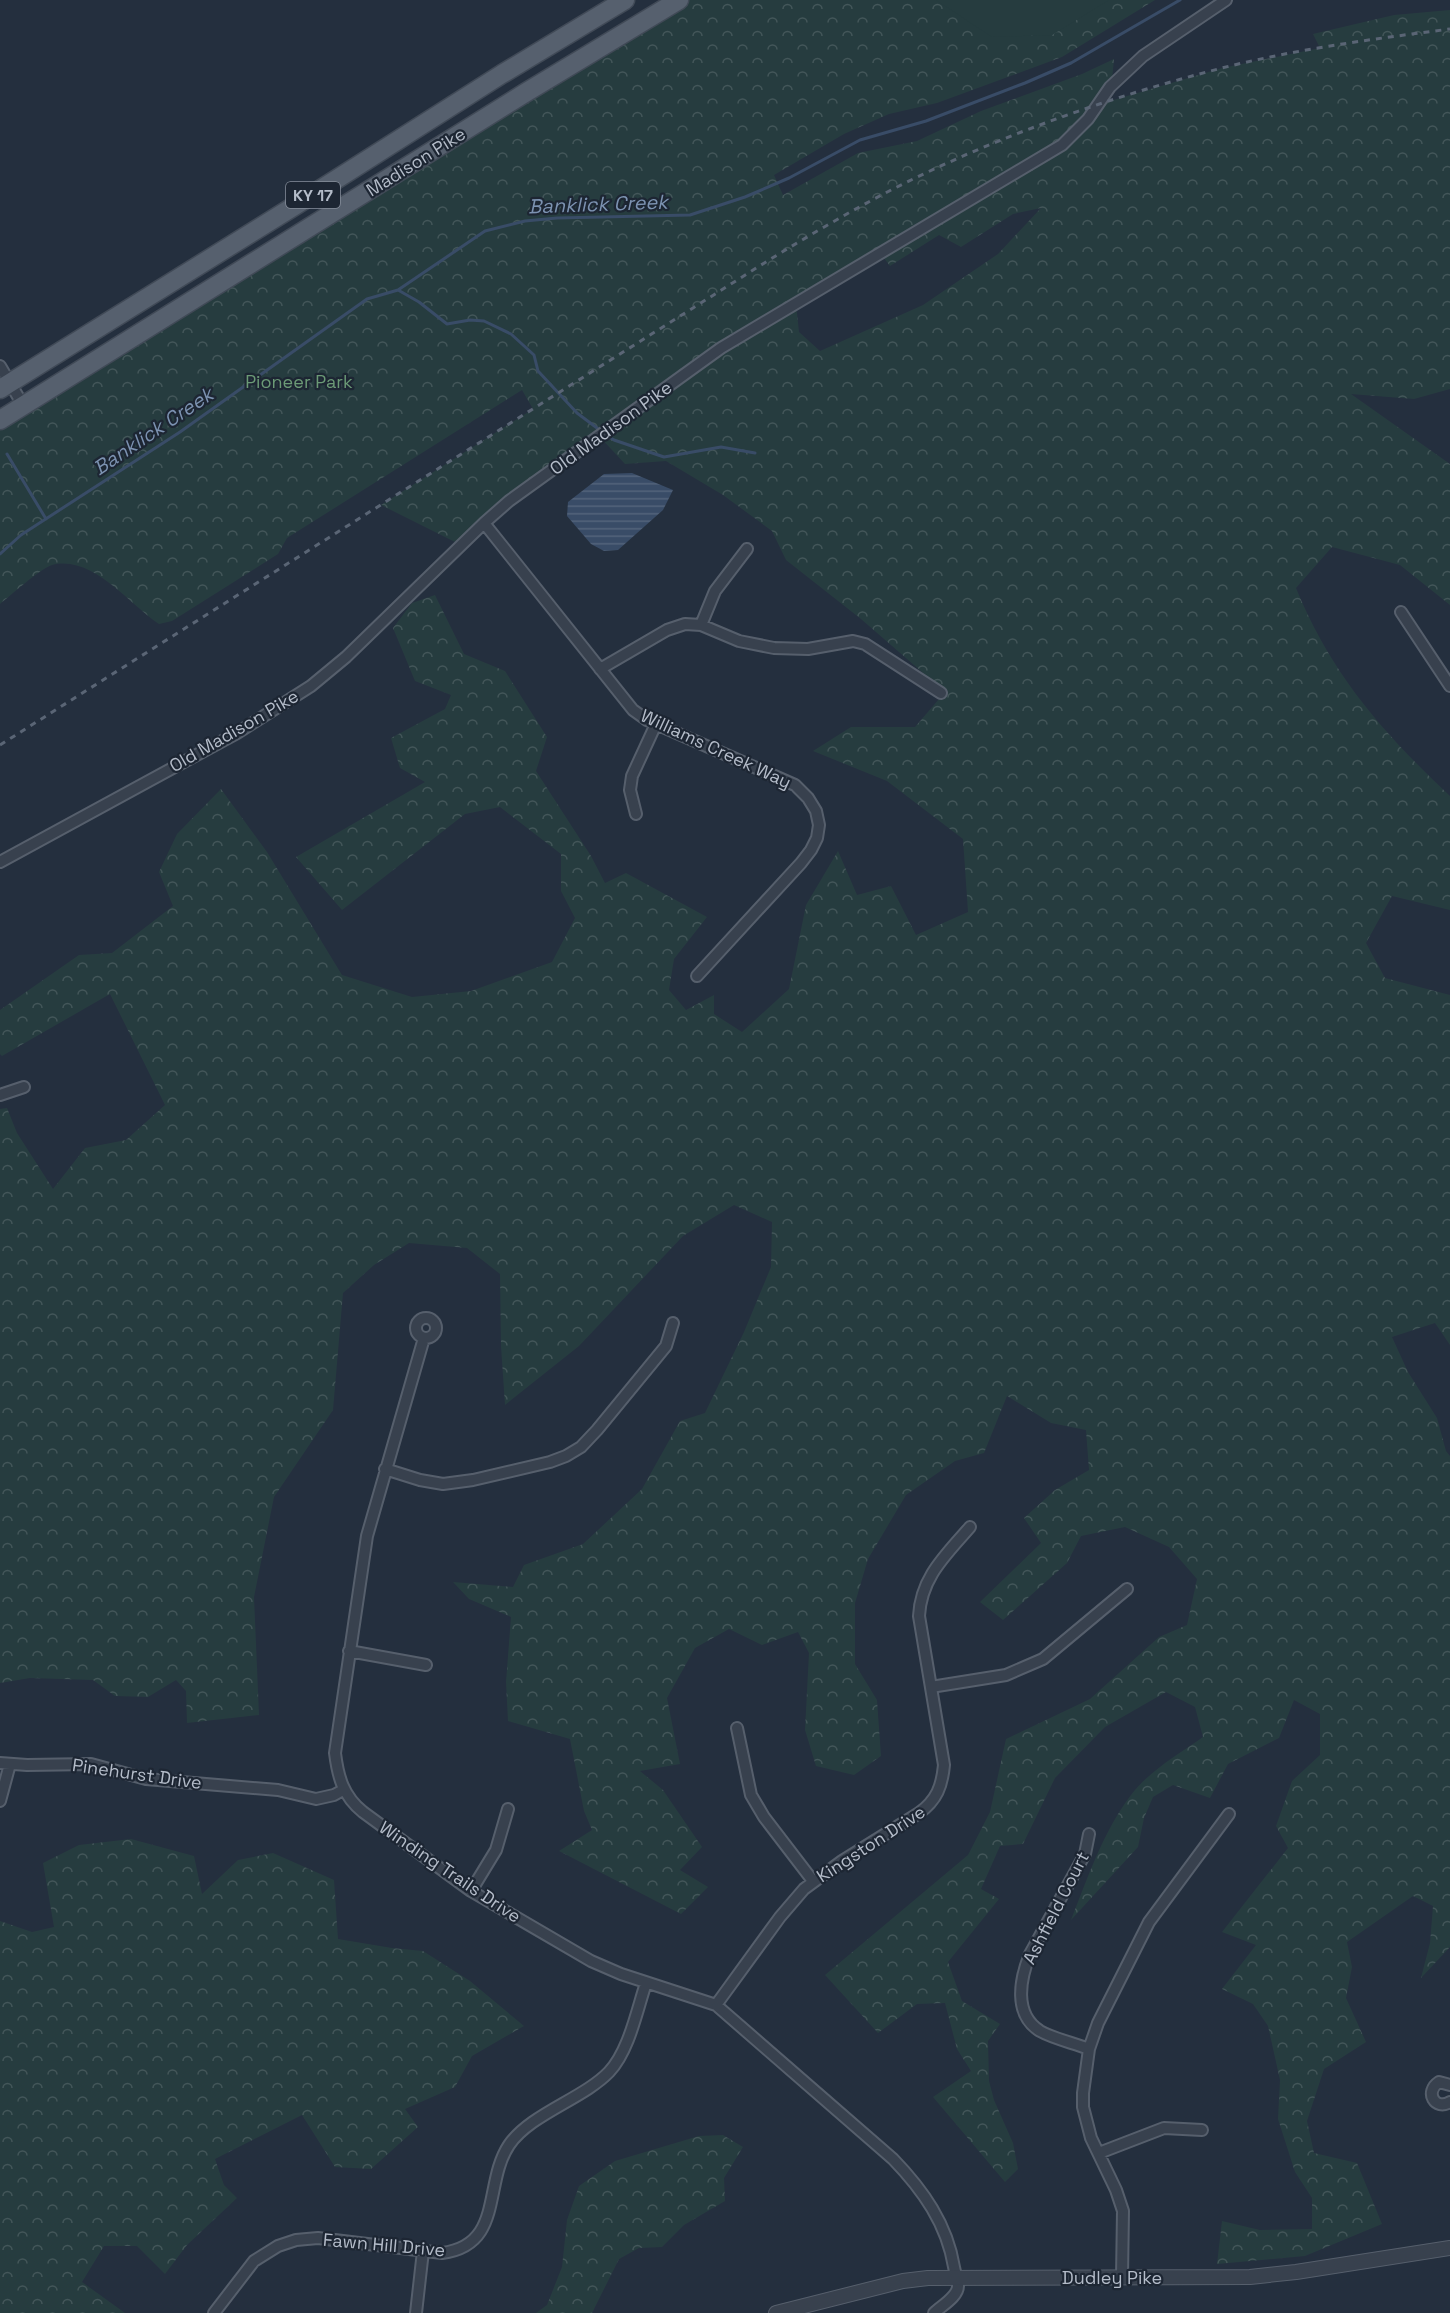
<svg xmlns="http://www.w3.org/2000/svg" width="1450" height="2313" font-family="'Space Grotesk',sans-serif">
<defs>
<pattern id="forest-crowns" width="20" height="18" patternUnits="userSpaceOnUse" patternTransform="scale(1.5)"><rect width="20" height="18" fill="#263c3f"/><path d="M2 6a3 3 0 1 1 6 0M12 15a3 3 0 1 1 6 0" fill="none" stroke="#435659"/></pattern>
<pattern id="water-rules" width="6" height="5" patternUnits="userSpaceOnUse" patternTransform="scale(1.5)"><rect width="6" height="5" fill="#394c67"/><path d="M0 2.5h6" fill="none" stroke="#53647b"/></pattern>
</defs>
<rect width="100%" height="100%" fill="#242f3e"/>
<path fill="url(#forest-crowns)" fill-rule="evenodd" d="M679,0H1155L1062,57L937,103L889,114L844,134L774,175L783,195L858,153L917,141L981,111L1082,74L1114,59L1110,101L1222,68L1320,48L1313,34L1394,15L1450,10V389L1414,399L1351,394L1450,464V605L1400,565L1332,547L1296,588C1331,674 1383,733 1450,796V910L1392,896L1366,943L1385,978L1450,995V1345L1435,1323L1392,1337L1408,1372L1437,1418L1446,1451L1450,1456V1947L1421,1978L1430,1943L1433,1906L1413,1896L1347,1942L1352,1967L1346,1998L1366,2042L1324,2069L1307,2121L1314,2153L1357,2163L1382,2224L1305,2256L1217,2264L1222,2221L1260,2230L1312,2229V2198L1295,2172L1278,2119L1280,2080L1268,2026L1253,2004L1222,1989L1256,1945L1222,1932L1288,1848L1276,1826L1292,1781L1320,1755V1714L1294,1700L1279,1738L1228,1764L1210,1798L1173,1785L1153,1797L1144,1818L1138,1847L1071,1920C1088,1877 1103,1832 1131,1795C1149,1771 1179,1754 1203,1737L1195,1707L1166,1692L1105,1727L1055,1778L1023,1844L1000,1846L981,1889L999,1899L948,1962L962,2001L1000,2024L988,2041L989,2081L994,2100L1013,2143L1018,2169L1005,2182L933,2097L971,2071L957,2049L945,2003L917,2004L878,2033L825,1975L968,1855L990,1812L1006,1739L1090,1699L1159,1637L1187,1625L1197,1579L1169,1547L1125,1527L1081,1536L1067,1563L1003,1620L980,1602L1041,1543L1024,1518L1055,1490L1089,1470L1086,1430L1051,1423L1007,1396L984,1453L955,1461L906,1495L868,1559L855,1603V1664L877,1700L881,1756L854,1775L816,1766L805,1730L809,1653L798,1632L762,1645L729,1629L695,1648L667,1698L680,1764L640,1771L663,1790L702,1847L680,1870L708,1887L681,1914L559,1851L592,1830L584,1811L570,1739L508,1721L506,1682L511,1617L469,1599L453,1582L513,1587L524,1565L583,1544L642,1489L680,1421L705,1413L744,1332L771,1267L772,1222L734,1205L683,1236L579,1346L505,1405L501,1346L500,1274L467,1248L409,1243L374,1265L343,1293L333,1410L274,1497L254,1597L259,1715L187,1723L186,1691L176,1680L148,1697L115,1696L93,1680L30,1678L0,1683V1109L7,1108L17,1133L53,1189L85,1148L126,1140L165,1105L110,994L2,1056L0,1054V1010L79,955L112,953L173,906L159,872L177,834L221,789L267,852L342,975L412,997L471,991L552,962L575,918L561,891V854L500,807L465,814L342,910L296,857L425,782L400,768L391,738L445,709L451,695L415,681L393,628L412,603L435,595L464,654L505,671L547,737L536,771L591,856L605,883L626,873L707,917L674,959L669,990L686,1010L714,995V1014L742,1032L789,989L806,905L838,851L857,895L891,886L916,935L968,912L963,839L887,781L813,751L851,727H915L945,692L861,619L786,560L772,531L723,495L666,461L625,464L599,436L461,545L381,505L533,409L522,390L287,538L278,554L172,621L159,624C130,605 92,554 52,565C40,569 11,595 0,604V420ZM1041,208L998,254L923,305L820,351L799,332L796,304L880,253L890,266L939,235L961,247L1013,214Z
M131,1839L194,1856L202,1894L238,1860L273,1853L334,1880L338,1939L392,1948L423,1951L470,1981L524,2026L472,2056L455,2087L405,2109L418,2127L371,2169L335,2167L302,2115L215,2159L224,2185L237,2198L187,2245L165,2274L137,2246H104L82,2282L125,2313H0V1921L32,1932L54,1927L43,1863L79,1845Z
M723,2135L743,2147L724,2178L725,2201L684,2225L662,2247L639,2248L619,2259L592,2313H536L547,2305L562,2267L567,2220L579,2186L615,2161L699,2136Z"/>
<path fill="#263c3f" d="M936,0H1109L1052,35L992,37Z"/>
<path fill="url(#water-rules)" d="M632,473L673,490L663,510L618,550L604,551L591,544L567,516L568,502L604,474Z"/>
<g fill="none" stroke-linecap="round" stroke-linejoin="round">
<path stroke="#394c67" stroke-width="3" d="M398,290L419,302L447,324L470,320L484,321L511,334L534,355L538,371L577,413L601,431
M606,435L614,440L664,457L721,447L755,453
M7,454L46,519
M0,554L21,535L180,432L367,299L398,290L485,231L525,221L557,218L690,215L745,197L789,178L860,140L926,121L1025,83L1071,63L1180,0"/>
<defs>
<path id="minor" d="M0,366L23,405
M484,523L633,710L647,720L795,785L808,798L816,811L819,825L817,838L811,850L801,863L697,976
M1401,612L1450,686
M701,625L715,591L747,549
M600,669L667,630L685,624L701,625L739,641L774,648L808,649L853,641L865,644L941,693
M636,814L630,790L632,776L656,724
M0,862L237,733L311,686L346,657L484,523L509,501L721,348L1062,145L1088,119L1110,87L1143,56L1226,0
M0,1095L24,1087
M416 1328a10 10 0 1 1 20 0a10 10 0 1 1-20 0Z
M424,1338L367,1536L335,1753C338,1777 343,1796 363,1812L471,1891L591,1961L621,1974L716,2005L893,2159C923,2190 947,2224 954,2267C955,2273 958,2280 958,2286C958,2297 941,2306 934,2313
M385,1469L420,1480L443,1484L473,1480L550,1462L566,1456L581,1447L597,1430L666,1346L673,1323
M349,1651L426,1665
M931,1687L1006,1675L1043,1659L1127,1589
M737,1728L751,1795L764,1817L813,1881
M0,1763L27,1765L91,1764L146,1779L278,1790L316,1799L334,1795L343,1790
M0,1801L10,1764
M1089,1834L1085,1854L1030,1954C1020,1979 1013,2014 1040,2031C1054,2039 1074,2043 1089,2049
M471,1891L496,1850L508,1809
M716,2005L780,1917L804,1889L842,1861L919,1813C937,1800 942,1786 944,1765L919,1616C921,1577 946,1555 970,1527
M1450,2085L1439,2082C1424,2092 1435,2111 1450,2102
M1099,2153L1164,2128L1202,2130
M1122,2277L1123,2211L1116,2190L1091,2138L1083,2107V2093L1089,2049L1098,2023L1149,1922L1229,1814
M214,2313L254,2261L278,2246L296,2240L318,2238L442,2253C504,2245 483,2184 509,2145C530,2114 583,2099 609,2072C629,2051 637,2010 646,1983
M416,2313L423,2251"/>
<path id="tertiary" d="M776,2313L903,2281L928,2278L1250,2277L1296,2272L1450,2248"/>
<path id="primary" d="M0,389L296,205L502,74L625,0
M0,420L525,93L679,0"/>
</defs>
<use href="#minor" stroke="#565f6c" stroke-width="14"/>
<use href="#tertiary" stroke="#565f6c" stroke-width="16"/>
<use href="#primary" stroke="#414a57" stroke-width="21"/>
<use href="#minor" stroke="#38414e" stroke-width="10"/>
<use href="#tertiary" stroke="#38414e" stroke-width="14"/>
<use href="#primary" stroke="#56606e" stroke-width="18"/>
<path stroke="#5a6575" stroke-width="3" stroke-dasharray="6 6" stroke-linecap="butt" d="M0,745L769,260C810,235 852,210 895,188C998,136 1110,97 1222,68C1297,49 1373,39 1450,29"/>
</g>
<g text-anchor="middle" stroke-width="4.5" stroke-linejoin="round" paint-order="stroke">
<rect fill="#1d2633" stroke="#878f9c" stroke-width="1.5" x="286" y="182" width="54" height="26" rx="4.5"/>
<g font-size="16" font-weight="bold" fill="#b4bcc9">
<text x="313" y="201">KY 17</text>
</g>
<g font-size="18" fill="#b4bcc9" stroke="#1d2633">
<text transform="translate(416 162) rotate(-32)" y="6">Madison Pike</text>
<text transform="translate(611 428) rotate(-36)" y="6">Old Madison Pike</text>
<text transform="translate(234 731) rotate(-30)" y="6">Old Madison Pike</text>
<text transform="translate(716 749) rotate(25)" y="6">Williams Creek Way</text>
<text transform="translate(137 1774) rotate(8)" y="6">Pinehurst Drive</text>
<text transform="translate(871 1844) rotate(-33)" y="6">Kingston Drive</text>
<text transform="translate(450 1872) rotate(34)" y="6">Winding Trails Drive</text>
<text transform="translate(1056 1908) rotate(-63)" y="6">Ashfield Court</text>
<text transform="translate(384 2245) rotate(5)" y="6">Fawn Hill Drive</text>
<text x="1112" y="2284">Dudley Pike</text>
</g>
<g font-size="18" fill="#6b9a76" stroke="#1d2633">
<text x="299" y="388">Pioneer Park</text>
</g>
<g font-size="20" font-style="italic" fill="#7c92b1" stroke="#1d2633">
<text transform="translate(598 204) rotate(-2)" y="7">Banklick Creek</text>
<text transform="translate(153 431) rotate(-34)" y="7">Banklick Creek</text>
</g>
</g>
</svg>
